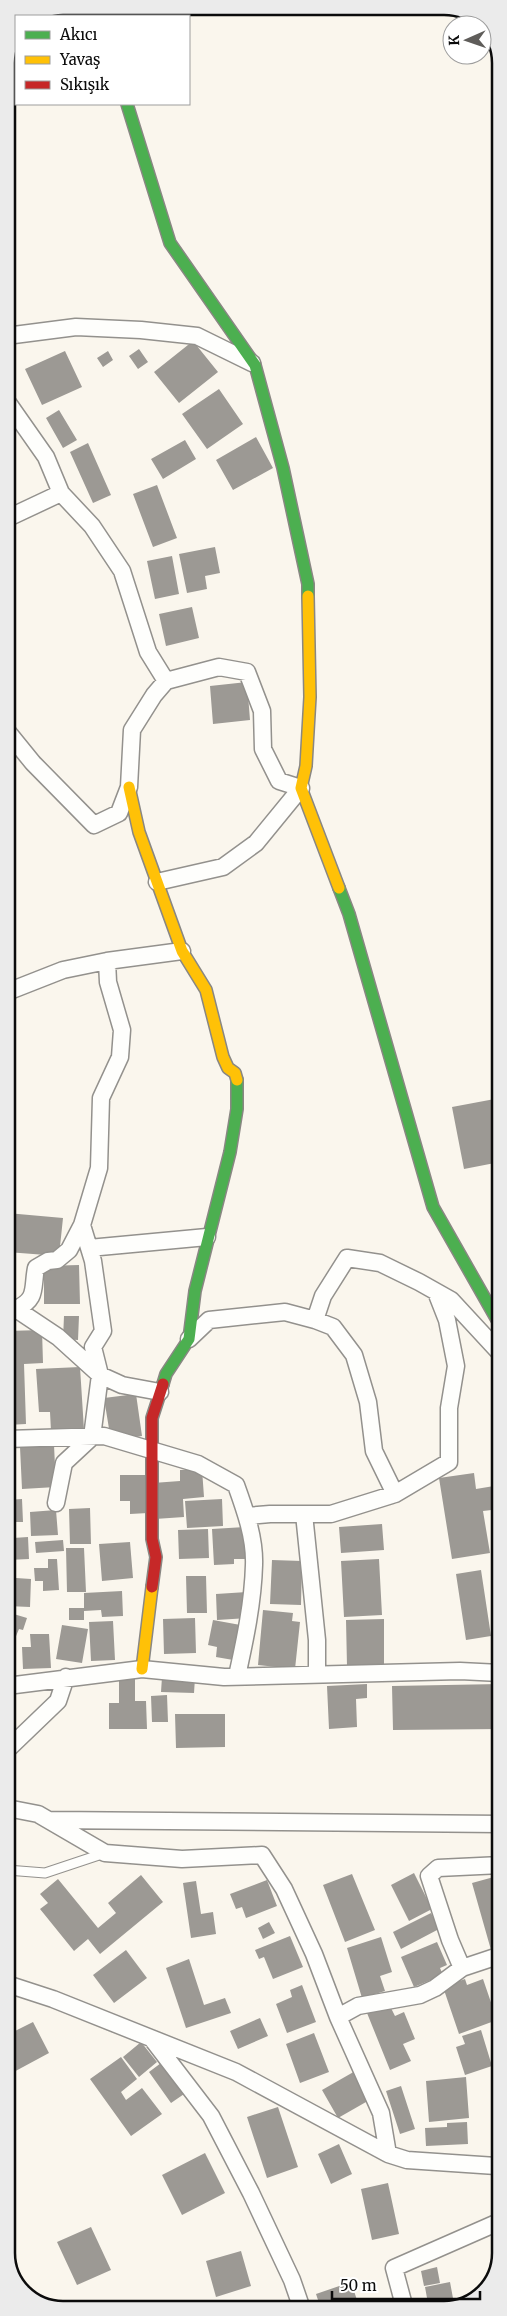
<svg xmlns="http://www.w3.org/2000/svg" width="507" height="2316" font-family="Merriweather,serif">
<rect width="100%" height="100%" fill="#faf6ed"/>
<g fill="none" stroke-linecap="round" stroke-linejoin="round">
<path stroke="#c3e8f5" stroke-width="5.5" d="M500,93V106"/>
</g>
<path fill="#9c9994" d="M193,341L218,372L179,403L154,372Z
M139,349L148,362L138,369L129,356Z
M65,351L82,387L42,405L25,369Z
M108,351L113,360L103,367L97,358Z
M219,389L243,424L207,449L182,414Z
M59,410L77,440L63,448L46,418Z
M256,437L273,468L233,490L216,460Z
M185,440L196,459L163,479L151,459Z
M88,443L111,495L93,503L70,452Z
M157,485L177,538L153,547L133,494Z
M215,547L220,573L205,576L207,589L187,593L179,554Z
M172,556L179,594L155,599L147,561Z
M192,607L199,638L166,646L159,614Z
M247,682L250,720L213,724L210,686Z
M500,1098V1162L464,1169L452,1107Z
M7,1213L63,1218L59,1256L7,1252Z
M7,1263L16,1264L13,1305L7,1304Z
M79,1265L80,1304H44V1266Z
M64,1316H79L78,1340L63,1339Z
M42,1330L43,1363L24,1364L26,1424L7,1425V1331Z
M80,1367L84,1430L51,1431L50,1412H39L36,1369Z
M136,1394L142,1436L111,1441L104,1398Z
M54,1445L56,1487L22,1489L20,1447Z
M202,1469L204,1497L183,1499L184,1517L155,1519L153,1483L180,1481V1470Z
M474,1473L476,1489L500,1485V1509L483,1511L490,1553L452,1559L439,1478Z
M120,1475H147L148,1513L130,1514V1501H120Z
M22,1499L23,1522H12L13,1538L28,1537L29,1559L7,1560V1500Z
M222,1499L223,1526L187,1528L185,1501Z
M90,1508L91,1544H70L69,1509Z
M56,1510L58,1535L31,1536L30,1512Z
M382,1524L384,1550L341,1553L339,1527Z
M245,1527L246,1559H234V1564L214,1565L212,1529Z
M208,1529L209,1558L179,1559L178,1530Z
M63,1540L64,1551L36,1553L35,1542Z
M130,1542L133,1578L102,1581L99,1544Z
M66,1548H84L86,1592H67Z
M48,1559H57L59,1590L43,1591V1581H35L34,1568H48Z
M379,1559L382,1615L344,1617L341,1561Z
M272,1560L302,1561L301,1605L270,1604Z
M7,1564L16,1565V1578L31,1579L30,1607L7,1606Z
M481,1570L491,1636L466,1640L456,1574Z
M186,1576H206L207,1613H187Z
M122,1591L123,1616L102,1617L101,1610L84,1611V1620H69V1608H84V1593Z
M247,1592L248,1618L217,1620L216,1594Z
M263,1610L293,1613L292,1621L300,1622L295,1669L258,1665Z
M7,1612L27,1618L23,1630L19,1629L14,1641L7,1639Z
M195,1618L196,1653L164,1654L163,1619Z
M384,1619V1665L347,1666L346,1620Z
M213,1620L246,1626L239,1661L216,1657L217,1647L208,1645Z
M113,1621L115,1660L91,1661L89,1622Z
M62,1625L88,1629L82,1663L56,1659Z
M30,1634H49L51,1668L23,1669L22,1647H31Z
M119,1672H135V1701H146L147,1729H109V1703H119Z
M162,1677L195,1678L194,1693L161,1692Z
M367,1684V1698L356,1699L357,1727L329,1729L327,1686Z
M500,1684V1729L393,1730L392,1686Z
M167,1695L168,1722H152L151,1696Z
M175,1714H225V1747L176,1748Z
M414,1873L432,1909L409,1921L391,1885Z
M352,1874L375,1930L345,1942L323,1885Z
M141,1875L163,1902L100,1954L88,1939L74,1951L40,1909L48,1903L40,1894L58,1879L98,1928L116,1913L108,1903Z
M501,1875V1947L491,1950L472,1883Z
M267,1880L277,1906L246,1918L242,1907L236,1909L230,1894Z
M196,1881L201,1914L213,1912L216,1934L191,1938L183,1883Z
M431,1913L439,1929L401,1949L393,1932Z
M269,1922L275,1933L263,1939L258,1928Z
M290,1936L303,1967L273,1979L264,1957L259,1959L255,1950Z
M381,1937L392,1972L380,1976L385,1991L362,1998L347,1948Z
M437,1942L447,1965L440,1968L443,1975L414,1987L401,1957Z
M126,1950L147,1978L114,2003L93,1975Z
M189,1959L204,2005L225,1998L231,2013L186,2028L166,1968Z
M465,1979L467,1985L483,1979L497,2020L459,2034L443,1987Z
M302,1985L316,2022L287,2033L276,2004L292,1997L290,1990Z
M389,2004L395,2016L404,2012L415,2039L403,2044L411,2061L390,2070L367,2013Z
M260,2018L268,2036L238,2049L230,2031Z
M33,2022L49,2053L10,2074L7,2070V2035Z
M481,2030L492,2066L465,2075L456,2047L465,2044L462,2036Z
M314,2033L329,2072L300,2083L286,2044Z
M141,2042L157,2062L139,2077L123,2057Z
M121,2057L137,2079L121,2092L126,2100L142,2088L162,2114L131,2136L90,2079Z
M165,2060L187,2092L171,2103L149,2072Z
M501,2067V2096H500L492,2070Z
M357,2070L373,2098L338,2118L322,2090Z
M466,2077L469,2118L429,2122L426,2081Z
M401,2086L415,2129L400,2134L386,2091Z
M278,2107L298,2167L267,2178L247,2117Z
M467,2122L468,2144L426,2146L425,2128L447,2127V2123Z
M339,2144L352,2174L331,2184L318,2154Z
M205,2153L225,2193L182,2215L162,2175Z
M388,2183L399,2234L372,2240L361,2189Z
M91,2227L111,2270L77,2285L57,2242Z
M241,2251L251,2286L216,2297L206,2261Z
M437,2267L440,2283L424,2286L421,2271Z
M351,2282L360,2309H321L316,2294Z
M450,2282L455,2309H429L425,2287Z
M142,2302L143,2309H117Z"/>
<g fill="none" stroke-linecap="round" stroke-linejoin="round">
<defs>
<path id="lane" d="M7,1870L45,1873L105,1853"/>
<path id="street" d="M6,336L76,327L141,330L197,336L252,363
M6,400L46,457L61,493L92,526L122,571L148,652L166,681
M6,523L10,517L61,493
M7,731L33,763L94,825L119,813L129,787L132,730L154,695L166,681L219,667L247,672L262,711L263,749L279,781L301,788L256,843L223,867L157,882
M7,992L63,970L107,961
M89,1248L207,1237
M16,1309C38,1299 32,1288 36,1268L48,1261L57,1260L69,1250L82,1225L99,1168L101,1098L120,1057L122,1030L108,982L107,961L182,951
M9,1312L16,1309L58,1337L100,1375L122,1385L160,1392
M315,1320L333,1327L354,1355L368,1402L374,1451L395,1494
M189,1339L209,1320L285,1312L315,1320L323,1296L347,1258L380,1263L419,1282L451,1300L500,1353
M7,1439L104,1436L198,1464L236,1485C245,1510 255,1538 254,1565C253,1602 245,1640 237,1676
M56,1503L64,1463L92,1437L100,1375L93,1347L103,1331L93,1261L82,1225
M304,1514L317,1640V1674
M247,1516L270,1514H331L395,1494L449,1462V1408L456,1366L447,1320L436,1292
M7,1686L142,1669L224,1677L460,1671L500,1673
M7,1750L58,1701L66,1677
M7,1808L38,1814L105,1853L182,1859L262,1855L284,1889L314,1954L338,2017L381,2113L388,2154L407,2160L496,2166L501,2165
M50,1820L501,1824
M462,1968L501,1955
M7,1984L53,1999L236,2072L388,2154
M338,2017L358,2006L420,1995L435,1988L462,1968L450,1940L429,1876L438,1868L501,1865
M152,2039L211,2116L251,2193L292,2280L302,2309
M405,2309L394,2268L501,2221"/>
<path id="fast" d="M127,104L170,243L255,365L283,468L308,584V596
M339,888L349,914L433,1207L500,1325
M163,1384L166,1374L189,1339L195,1291L230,1152L237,1109V1080"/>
<path id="slow" d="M100,6L103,16
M308,596L310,697L306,766L301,788L339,888
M129,787L139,832L182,951L206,990L223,1057L228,1068L235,1073L237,1080
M142,1669L152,1587"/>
<path id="jam" d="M152,1587L156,1557L152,1539V1418L163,1384"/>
</defs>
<use href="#lane" stroke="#93918d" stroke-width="11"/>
<use href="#street" stroke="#93918d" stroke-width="19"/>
<use href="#fast" stroke="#898783" stroke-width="14"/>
<use href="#slow" stroke="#898783" stroke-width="14"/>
<use href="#jam" stroke="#898783" stroke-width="14"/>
<use href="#lane" stroke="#fefefc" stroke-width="9"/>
<use href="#street" stroke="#fefefc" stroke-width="16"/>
<use href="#fast" stroke="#4caf50" stroke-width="11"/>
<use href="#slow" stroke="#ffc107" stroke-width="11"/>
<use href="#jam" stroke="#c62828" stroke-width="11"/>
</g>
<path d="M0 0H507V2316H0ZM63 15H444A48 48 0 0 1 492 63V2253A48 48 0 0 1 444 2301H63A48 48 0 0 1 15 2253V63A48 48 0 0 1 63 15Z" fill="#ebebeb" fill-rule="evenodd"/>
<path fill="none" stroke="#0b0b0b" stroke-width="2.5" d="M63 15H444A48 48 0 0 1 492 63V2253A48 48 0 0 1 444 2301H63A48 48 0 0 1 15 2253V63A48 48 0 0 1 63 15Z"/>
<rect x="15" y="15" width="175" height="90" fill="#ffffff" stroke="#9d9d9d"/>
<rect x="25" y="31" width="25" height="8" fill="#4caf50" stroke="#9d9d9d"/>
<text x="60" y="40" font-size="15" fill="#0b0b0b">Akıcı</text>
<rect x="25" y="56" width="25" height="8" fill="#ffc107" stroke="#9d9d9d"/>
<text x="60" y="65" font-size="15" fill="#0b0b0b">Yavaş</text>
<rect x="25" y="81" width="25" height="8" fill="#c62828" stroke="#9d9d9d"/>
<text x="60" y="90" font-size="15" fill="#0b0b0b">Sıkışık</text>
<g transform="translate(467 40) rotate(268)"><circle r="24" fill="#ffffff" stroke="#9d9d9d"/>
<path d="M0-4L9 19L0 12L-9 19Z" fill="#5f5d5a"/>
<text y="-8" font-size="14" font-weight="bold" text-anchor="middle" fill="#0b0b0b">K</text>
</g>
<path d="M332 2291v8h148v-8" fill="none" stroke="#0b0b0b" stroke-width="2.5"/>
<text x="340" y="2291" font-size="15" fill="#0b0b0b" stroke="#ffffff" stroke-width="4" paint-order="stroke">50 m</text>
</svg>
